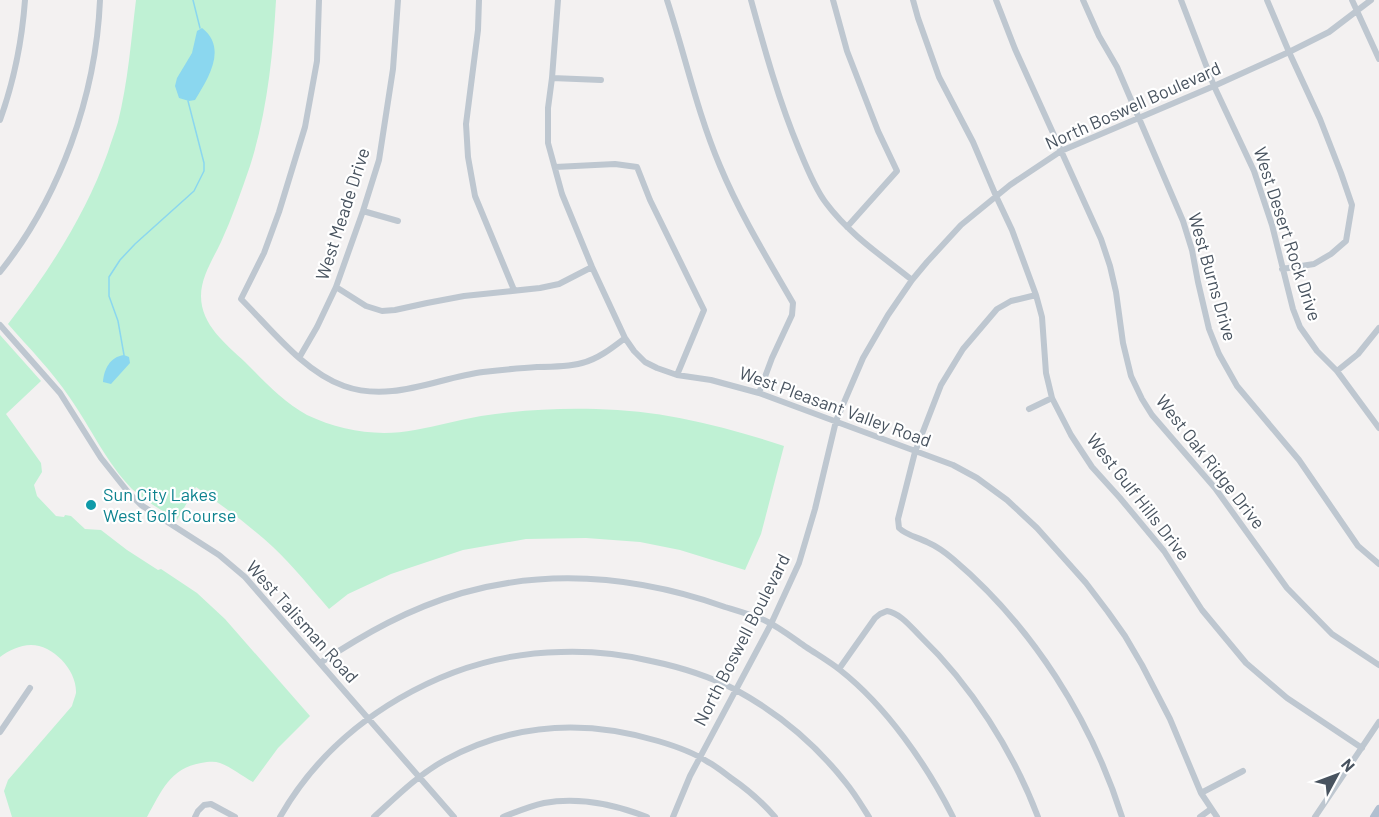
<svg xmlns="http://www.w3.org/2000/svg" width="1379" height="817" font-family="Barlow,sans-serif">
<rect width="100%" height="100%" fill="#f3f1f1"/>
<path fill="#bff1d4" d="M136,0H276C273,55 267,113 250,166C241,192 232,218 221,242C213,259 201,277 201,296C201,325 226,344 245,362C264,381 283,402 307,415C341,431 378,437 415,430C437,426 459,420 481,416C519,410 557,408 596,409C660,410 723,426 784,446L761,534L745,570L680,550L640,542L586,538L526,539L463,550L391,574L348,594L329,609C311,588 293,566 273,547C249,525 223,506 196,487L177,520C162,510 146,502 132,489C106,462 91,428 70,398C52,371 29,348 8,324C49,271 85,216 108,152C111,142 115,132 118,122C128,82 131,41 136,0Z
M0,335L41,381L6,414L41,463L42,472L34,485L37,496L56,516L64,517L65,515L71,516L85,529L101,530L127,550L158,570L161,569L197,593L225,619L310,716L278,748L253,782C242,776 231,767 220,763C214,761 208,762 201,763C170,768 161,792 147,817H12L4,791L8,780L72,706C73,702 75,697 76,693C77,670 53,645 31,645C20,645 8,651 0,657Z"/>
<path fill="#8bd7ef" d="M202,28C228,48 208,79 195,100L189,101L179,98L175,86L177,78L192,53L197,31Z
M124,355L129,357L130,363L111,384L103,382C104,369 110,357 124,355Z"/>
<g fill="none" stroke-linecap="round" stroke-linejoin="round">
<path stroke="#8bd7ef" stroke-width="1.5" d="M193,0L200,28
M124,355L118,321L109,296V277L120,260L135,244L194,191L204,171V163L188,101"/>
<path stroke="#bec7d0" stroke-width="6" d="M319,0L317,61L305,127L279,212L264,253L241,299C271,329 304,372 344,386C391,403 437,378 483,372C501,370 519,368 537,367C552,367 567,367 582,363C598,359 612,348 625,338
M479,0L478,30L466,124L468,157L475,196L514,290
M558,0L552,78L548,108V143L562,194L592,267L625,338L634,351L645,362L657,368L677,375L711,380L759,393L953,465L977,478L1007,500L1037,528L1086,583L1108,612L1125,636L1142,665L1170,719L1201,793L1217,817
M667,0C685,55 697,112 720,166C740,214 767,258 793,303L792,315L772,358L759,393
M751,0C765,51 779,101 799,149C806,166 815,189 826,203C849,234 882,256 912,280
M833,0L847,51L878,131L897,171L847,227
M913,0L918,18L939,77L973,142L996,196L1012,230L1036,295L1042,317L1046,373L1052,398L1071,435L1092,467L1120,498L1164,551L1202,610L1246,663L1287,698L1362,748
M996,0L1015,49L1101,239L1110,266L1116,292L1123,343L1131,376L1142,399L1152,415L1215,488L1287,588L1332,634L1379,665
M1083,0L1099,36L1117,67L1183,221L1192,250L1198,282L1209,329L1219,354L1237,386L1299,460L1358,546L1379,564
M1181,0L1214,86L1254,171L1272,225L1293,309L1300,327L1317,351L1337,371L1379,428
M1267,0L1289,52L1320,119L1341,173L1352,205L1346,241L1331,254L1314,264L1282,269
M1352,0L1379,59
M552,78L601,80
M0,120C14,81 22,41 25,0
M555,167L615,164L637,167L650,200L704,310L677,375
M363,211L398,221
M0,272C60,197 96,96 100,0
M336,287L366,306L382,311L395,310L427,303L464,296L540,288L559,284L592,267
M1036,295L1011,301L997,309L963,349L941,385L915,452L898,519L899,528C906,535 917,537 927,542C936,546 946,553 953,559C1032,626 1091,719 1122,817
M0,325L60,393L101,458L128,492L141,505L219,555L245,577L454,817
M299,358L317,327L336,287L363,211L379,160L393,69L398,0
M1337,371L1358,354L1379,328
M1029,409L1052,398
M320,663C366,633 408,609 462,593C550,568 640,577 725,607C738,611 752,615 764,620C779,627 793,638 806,647C818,655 830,662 840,670C886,706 927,765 953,817
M839,669L875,618L880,614L887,611C900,613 911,627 920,636C971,685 1013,751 1038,817
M0,732L30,688
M1201,793L1243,771
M195,817L198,811L204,805L211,804L235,817
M280,817C336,719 448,654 561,652C591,651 621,654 651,661C680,667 709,676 736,690C778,713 817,746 846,783C855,794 862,806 869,817
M374,817C397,796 418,775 445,760C513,723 585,719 658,741C675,746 693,752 708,762C716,766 723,772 731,778C747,789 762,802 775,817
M503,817C516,812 530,806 544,803C578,797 616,805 647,817
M673,817L690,776L771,624L799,563L815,509L836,421L863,358L888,315L912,280L927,262L961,225L1010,185L1061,151L1214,86L1289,52L1329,32L1371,0
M1200,817L1211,809
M1315,817L1379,722"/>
<path stroke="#b0bfd0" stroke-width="8" d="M1374,817L1379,809"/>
</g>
<circle fill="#0f9aa8" stroke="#fff" stroke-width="2" cx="91" cy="505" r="6"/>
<g text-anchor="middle" stroke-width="4.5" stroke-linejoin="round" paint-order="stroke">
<g font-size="18" fill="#48535f" stroke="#fff">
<text transform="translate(1133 106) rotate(-24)" y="6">North Boswell Boulevard</text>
<text transform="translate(343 214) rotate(-72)" y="6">West Meade Drive</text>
<text transform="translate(1287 234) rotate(72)" y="6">West Desert Rock Drive</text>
<text transform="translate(1212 277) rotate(74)" y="6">West Burns Drive</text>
<text transform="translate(835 407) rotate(20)" y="6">West Pleasant Valley Road</text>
<text transform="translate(1210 462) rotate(52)" y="6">West Oak Ridge Drive</text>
<text transform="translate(1138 497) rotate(52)" y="6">West Gulf Hills Drive</text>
<text transform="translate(302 622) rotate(48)" y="6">West Talisman Road</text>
<text transform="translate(742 640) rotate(-63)" y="6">North Boswell Boulevard</text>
</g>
<g font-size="18" fill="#0d838f" stroke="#fff" text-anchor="start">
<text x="103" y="501">Sun City Lakes<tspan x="103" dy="21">West Golf Course</tspan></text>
</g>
</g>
<g transform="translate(1337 775) rotate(49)" stroke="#ffffff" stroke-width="4.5" paint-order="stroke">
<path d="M0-4.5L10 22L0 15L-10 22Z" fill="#48535f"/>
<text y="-9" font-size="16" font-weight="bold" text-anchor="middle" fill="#48535f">N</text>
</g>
</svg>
